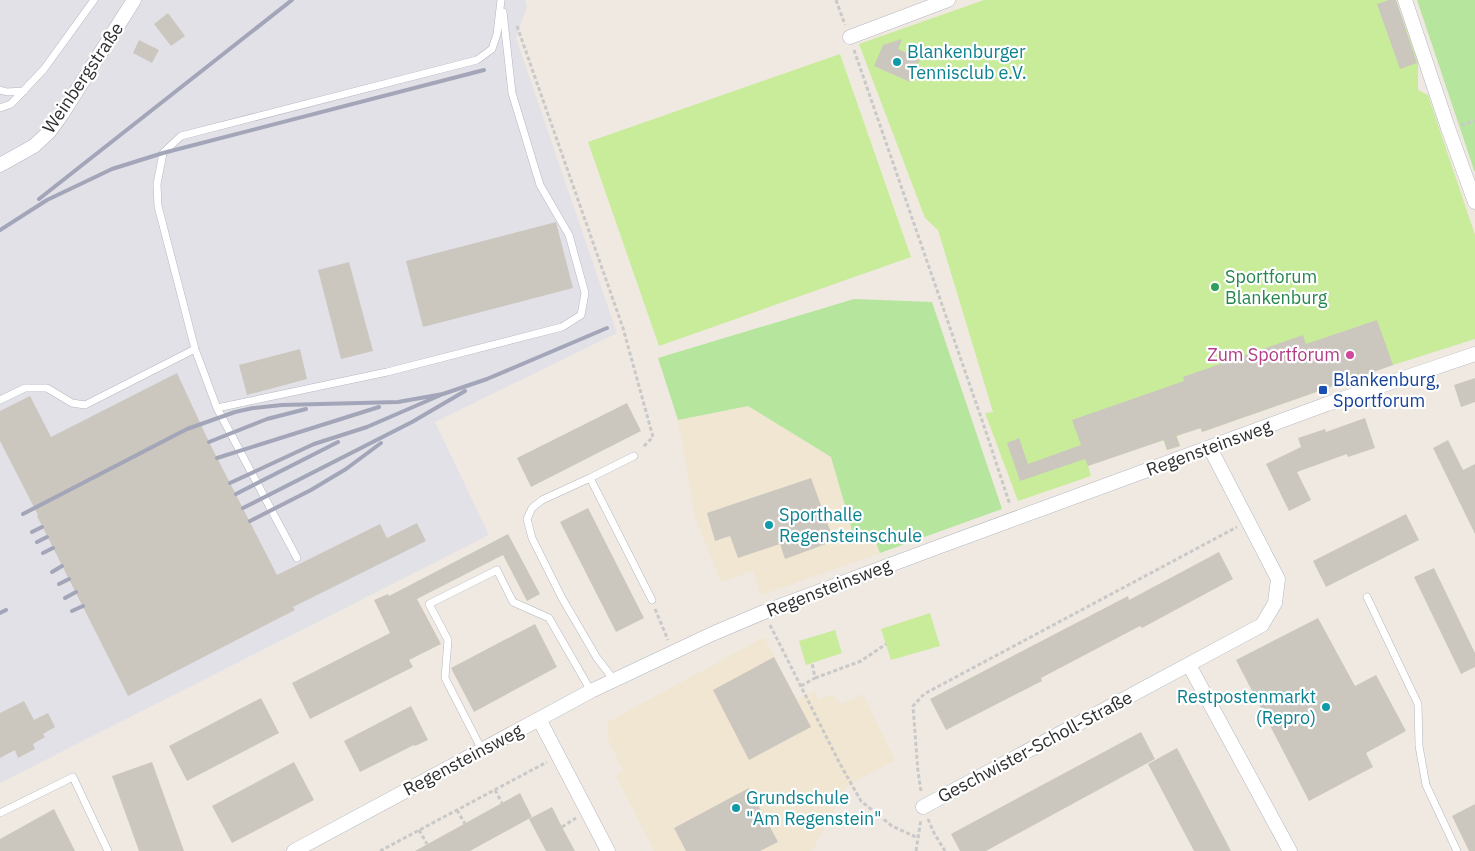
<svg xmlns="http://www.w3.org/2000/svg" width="1475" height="851" font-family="'IBM Plex Sans',sans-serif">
<rect width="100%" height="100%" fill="#efe9e1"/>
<path fill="#e3e1e8" d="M0,0H525L527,6L516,38L617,333L435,422L489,535L0,783Z"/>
<path fill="#f0e6d1" d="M748,406L831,457L852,530L872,532L880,553L761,595L753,571L721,582L695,517L678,420Z
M764,637L797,700L815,691L819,700L833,694L841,704L863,694L895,760L847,786L812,851H654L616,776L623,771L608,739V722Z"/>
<path fill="#b6e59e" d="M1417,0H1475V173Z
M854,299L932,302L1002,509L880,553L872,532L852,530L831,457L748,406L678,420L658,358Z"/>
<path fill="#c9ec9a" d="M984,0H1396L1418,62V90L1428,95L1475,235V339L1393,365L1202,432L1200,428L1177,436L1180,446L1167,450L1163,440L1088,466L1091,476L1018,501L985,413L993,412L938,230L925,218L859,44Z
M840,54L911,257L659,346L588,142Z
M930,613L940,646L891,660L881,629Z
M835,630L842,653L806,665L799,641Z"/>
<path fill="#cbc7bf" d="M1389,0H1396L1417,63L1400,69L1377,4Z
M168,13L185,36L171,46L154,24Z
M902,39L898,49L920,59L910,82L874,66L883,45Z
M139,40L159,50L152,63L133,53Z
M556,222L573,288L423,327L406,261Z
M349,262L373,351L341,359L318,270Z
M1377,320L1393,365L1202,432L1201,428L1176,436L1180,446L1167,450L1164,440L1088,466L1085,459L1020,481L1007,443L1019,438L1028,464L1081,445L1072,420L1184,381L1183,377L1303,335L1306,344Z
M300,349L307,379L247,395L239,365Z
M177,373L209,442L277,575L380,524L387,538L417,523L426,541L293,607L295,610L128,696L37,516L38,515L0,441V411L30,396L51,437Z
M1475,378V402L1461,407L1454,385Z
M627,403L641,431L531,487L517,458Z
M1365,418L1375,448L1348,457L1347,454L1297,472L1311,500L1289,511L1266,464L1301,447L1298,438L1325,429L1326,432Z
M1448,440L1463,470L1475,464V534L1433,448Z
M811,478L834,541L785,559L780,544L738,558L730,536L715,541L707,513Z
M588,508L644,618L616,632L560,522Z
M1406,514L1419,540L1326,587L1313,561Z
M508,534L540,594L527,601L503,555L417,599L441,644L409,660L413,667L310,719L292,683L390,633L374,600L388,594L389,596Z
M1219,552L1233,579L1142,628L1140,626L1041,678L1042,681L946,730L930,699L1128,596L1129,600Z
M1434,568L1475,653V667L1461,674L1414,577Z
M1318,618L1355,686L1376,675L1406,731L1366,753L1373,767L1309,801L1236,660Z
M535,624L557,667L474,712L451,668Z
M774,657L811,727L749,760L713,690Z
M261,698L279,733L187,781L169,746Z
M24,701L34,720L48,713L55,727L43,734L45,737L33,744L35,749L18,758L15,750L0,758V713Z
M411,706L428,740L415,746L414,745L360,772L344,741Z
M1141,732L1155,759L986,851H960L951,834Z
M1177,748L1231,851H1194L1148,764Z
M152,762L184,851H139L112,776Z
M294,762L314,800L232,843L212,806Z
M749,788L778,842L760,851H686L674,828Z
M520,793L532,817L470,851H415Z
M1475,804V851H1469L1452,816Z
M552,807L562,827L575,851H546L529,819Z
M54,809L75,851H0V839Z"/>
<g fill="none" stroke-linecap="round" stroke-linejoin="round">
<defs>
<path id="lane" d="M0,90L7,92L24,91
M0,108L11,104L44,69L94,0
M0,400L25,388H47L72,403L85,405L195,349
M217,408L387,372L562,327L581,315L585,293L569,235L540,185L512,93L503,12
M590,478L634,456
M297,558L217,408L195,349L158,206L157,184L163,153L181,136L477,60L492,49L497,34L501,0
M1367,597L1418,704L1419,746L1426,785L1457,851
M614,680L597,658L562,598L532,538L527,519L532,508L542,500L590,478L652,600
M482,750L445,678L448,640L429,604L497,570L513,602L549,618L591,691
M0,813L73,777L108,851"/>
<path id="street" d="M1405,0L1448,128L1475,202
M850,37L948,0
M0,165L34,146L49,132L62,114L134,0
M1189,665L1290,851
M539,719L608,851
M923,807L1262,625L1275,603L1278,579L1210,448
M294,851L591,691L712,634L764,612L938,547L1327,404L1475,354"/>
</defs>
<use href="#lane" stroke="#b4b7c1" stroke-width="8"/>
<use href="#street" stroke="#b4b7c1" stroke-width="15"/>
<path stroke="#c9c9c9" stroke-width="3" stroke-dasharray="4 2.5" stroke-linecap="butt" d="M836,0L845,25
M517,26L623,328L653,437L642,448
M854,50L985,429L1010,505
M1461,125L1475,121
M655,609L668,640
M770,625L840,764L861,801L892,826L918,838
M815,678L861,661L886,644
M801,686L815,678L812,663
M495,790L502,803
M921,791L918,772L913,706L924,694L1237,527
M457,810L465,824
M928,819L934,833L945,851
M562,827L576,818
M419,830L427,844
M380,851L547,762
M916,851L921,819"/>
<use href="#lane" stroke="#fff" stroke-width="7"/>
<use href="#street" stroke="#fff" stroke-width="14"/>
<path stroke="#a3a6b8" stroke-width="4" d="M39,199L292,0
M0,230L47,200L112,169L163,153L484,70
M209,442L267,419L306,409
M217,458L379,407
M230,483L314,444L367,427L443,394L487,379L607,328
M236,494L338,442
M243,508L412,422L465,391
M23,514L187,429L235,412L253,408L282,405L398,402L443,394
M250,521L311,490L346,469L381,443
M32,532L42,527
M37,542L47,537
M43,553L53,548
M52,572L62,566
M59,584L69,579
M65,598L76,592
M72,611L83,606
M0,613L6,610"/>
</g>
<g fill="#0f9aa8" stroke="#fff" stroke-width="2">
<circle cx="897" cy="62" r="5"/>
<circle cx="769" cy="525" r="5"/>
<circle cx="1326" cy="707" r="5"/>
<circle cx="736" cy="808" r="5"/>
</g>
<circle fill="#2e9e5b" stroke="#fff" stroke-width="2" cx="1215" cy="287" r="5"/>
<circle fill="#d1479c" stroke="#fff" stroke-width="2" cx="1350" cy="355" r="5"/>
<rect fill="#1a4fb4" stroke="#fff" stroke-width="2" x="1318" y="385" width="10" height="10" rx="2.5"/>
<g text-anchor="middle" stroke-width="4.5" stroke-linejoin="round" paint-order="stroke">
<g font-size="18" fill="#0d838f" stroke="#fff" text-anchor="start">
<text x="907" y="58">Blankenburger<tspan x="907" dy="21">Tennisclub e.V.</tspan></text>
<text x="779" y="521">Sporthalle<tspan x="779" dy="21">Regensteinschule</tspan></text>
<text x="1316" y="703" text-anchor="end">Restpostenmarkt<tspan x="1316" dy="21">(Repro)</tspan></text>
<text x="746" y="804">Grundschule<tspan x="746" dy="21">"Am Regenstein"</tspan></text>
</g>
<g font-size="18" fill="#2e2e2e" stroke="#fff">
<text transform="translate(83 78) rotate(-56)" y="6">Weinbergstraße</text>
<text transform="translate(1209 448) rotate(-20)" y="6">Regensteinsweg</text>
<text transform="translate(829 588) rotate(-21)" y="6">Regensteinsweg</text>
<text transform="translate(1035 747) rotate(-28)" y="6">Geschwister-Scholl-Straße</text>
<text transform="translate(463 760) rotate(-28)" y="6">Regensteinsweg</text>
</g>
<g font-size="18" fill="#27864d" stroke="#fff" text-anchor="start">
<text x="1225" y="283">Sportforum<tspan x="1225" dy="21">Blankenburg</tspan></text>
</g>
<g font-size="18" fill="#b23c85" stroke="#fff" text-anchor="end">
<text x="1340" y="361">Zum Sportforum</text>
</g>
<g font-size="18" fill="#164399" stroke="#fff" text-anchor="start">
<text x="1333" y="386">Blankenburg,<tspan x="1333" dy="21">Sportforum</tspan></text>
</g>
</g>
</svg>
